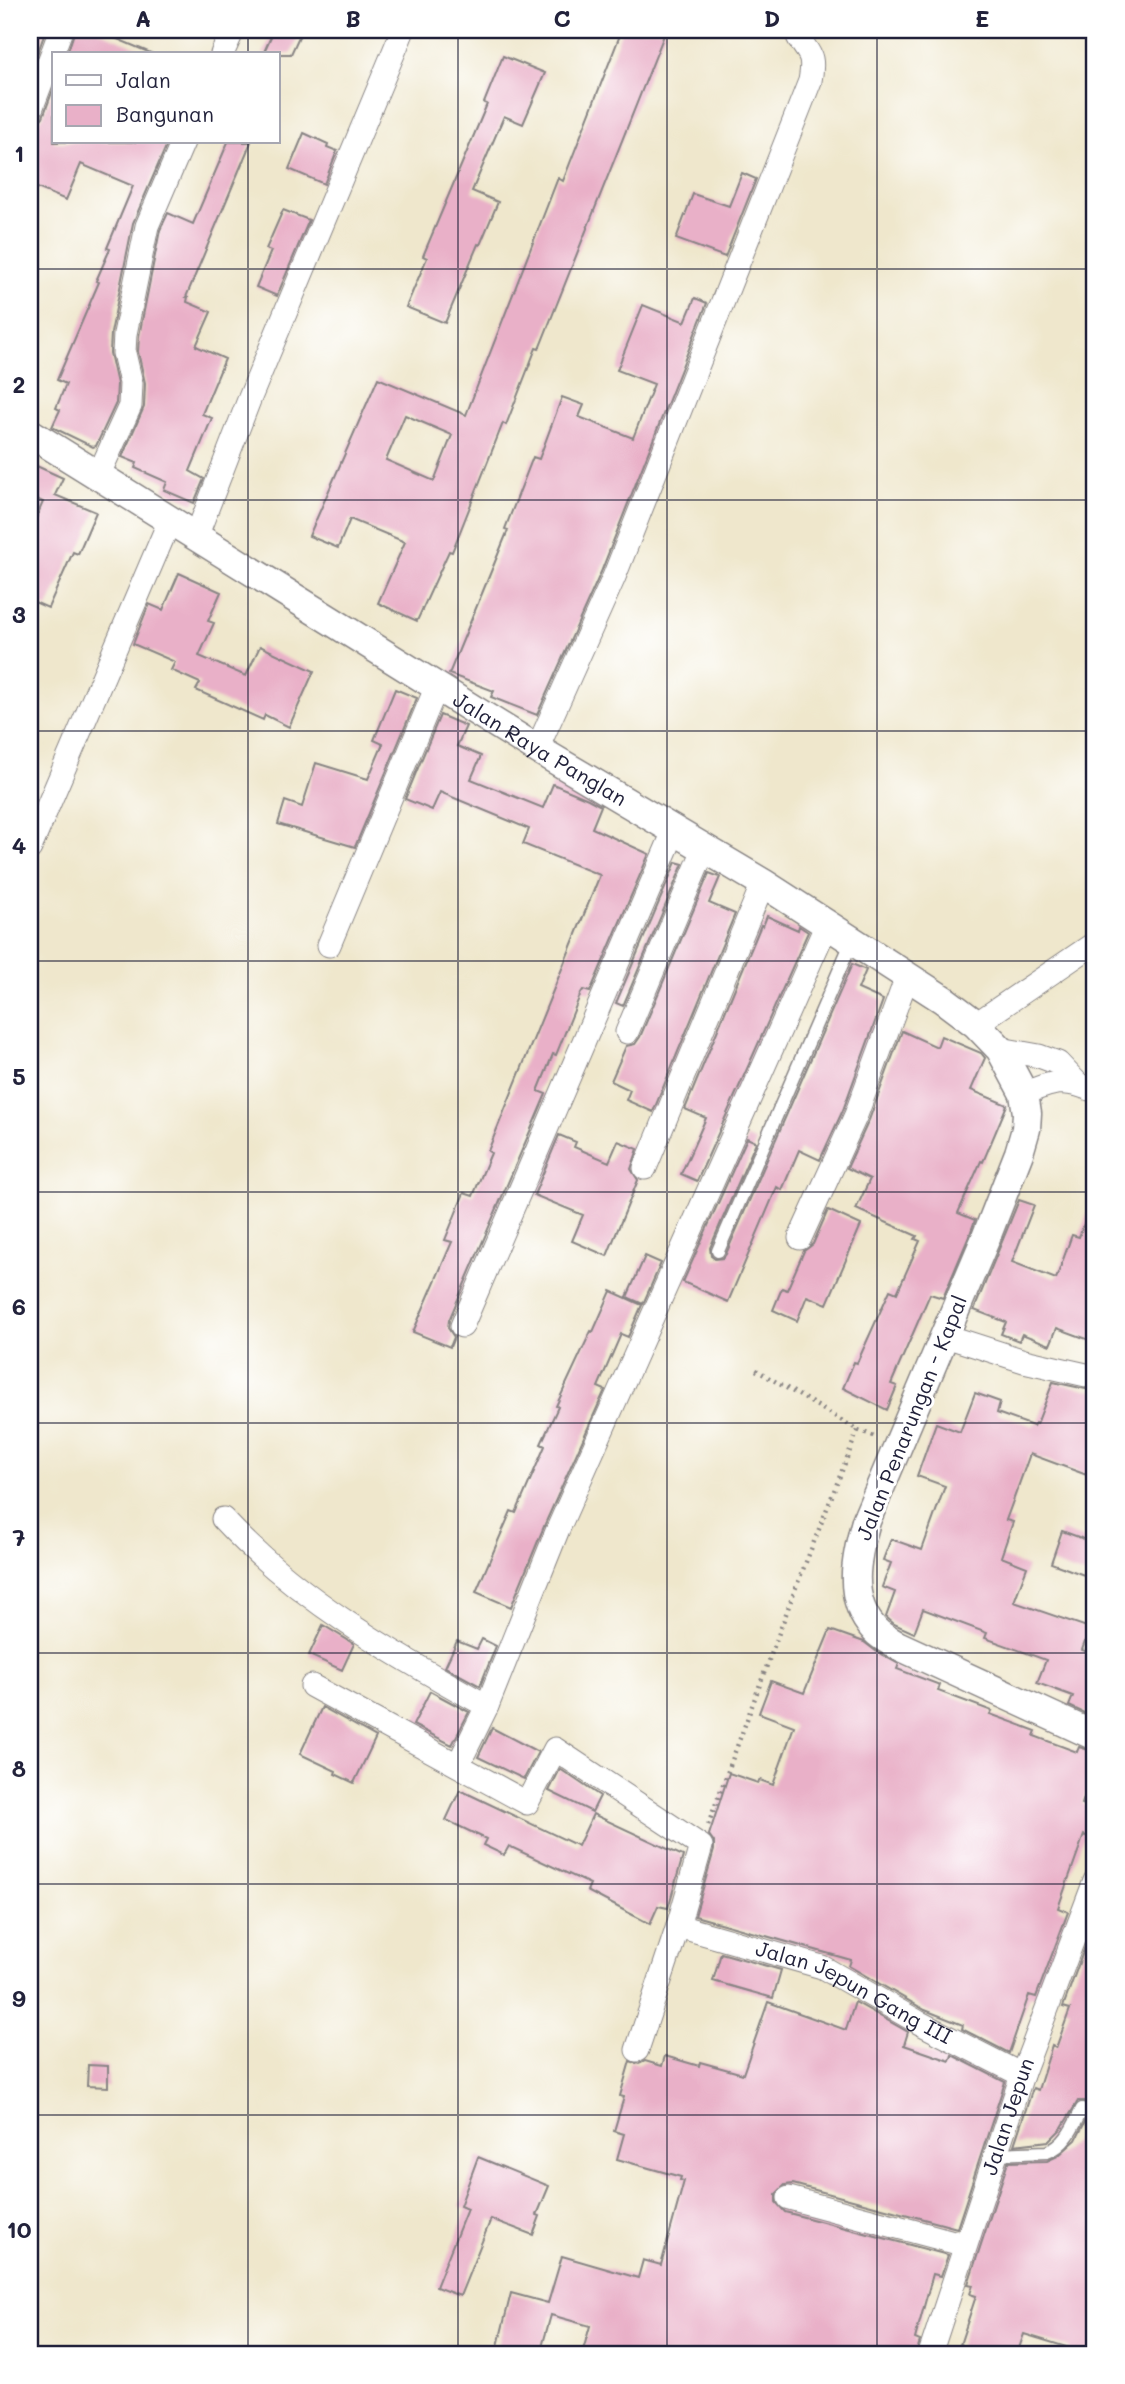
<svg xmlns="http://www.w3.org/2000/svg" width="1125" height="2384" font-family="Mali,sans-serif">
<rect width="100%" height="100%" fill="#fff"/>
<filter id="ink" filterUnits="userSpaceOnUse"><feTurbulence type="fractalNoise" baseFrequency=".0143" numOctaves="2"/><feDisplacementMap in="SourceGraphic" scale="14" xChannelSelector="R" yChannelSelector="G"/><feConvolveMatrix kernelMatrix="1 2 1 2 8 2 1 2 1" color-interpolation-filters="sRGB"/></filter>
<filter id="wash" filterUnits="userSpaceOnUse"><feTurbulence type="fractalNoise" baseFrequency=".00686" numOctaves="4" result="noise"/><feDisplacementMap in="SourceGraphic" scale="28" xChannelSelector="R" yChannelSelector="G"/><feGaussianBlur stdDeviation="1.57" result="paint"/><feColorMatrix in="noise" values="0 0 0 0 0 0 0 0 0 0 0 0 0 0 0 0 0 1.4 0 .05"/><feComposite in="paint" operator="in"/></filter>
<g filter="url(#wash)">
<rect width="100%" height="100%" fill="#efe7cc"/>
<g id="blocks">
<path fill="#e9b0c8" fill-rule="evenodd" d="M30,30H46L30,73Z
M75,30H96L153,54H67Z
M274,30H302L291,54H263Z
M622,30H666L539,349L536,348L506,425L503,423L452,552L449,551L417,621L378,603L405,542L350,519L338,548L309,536L378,378L466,415L558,178L563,181ZM405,415L452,435L434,481L386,460Z
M503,56L545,73L523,124L504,116L472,191L498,202L480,245L478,244L445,323L406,307L427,258L423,256L487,104L484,103Z
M54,87V142H168L133,223L111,333L110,353L117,384L116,403L96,446L93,447L52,427L60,410L56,408L66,384L57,380L99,282L96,281L110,249L107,248L133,186L81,164L66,200L30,185V139L36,124L43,117Z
M304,133L328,144L327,147L337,151L324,184L289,169Z
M228,142H251L186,297H188L187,302L211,312L196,346L225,359L202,414L212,418L190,471L204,479L194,503L164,490L167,482L135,468L137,463L122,457L144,407L145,383L138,352L139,336L160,230L168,213L193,224Z
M742,173L756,179L725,257L676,239L693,194L729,206Z
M283,210L309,220L277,296L256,287L271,251L266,249Z
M695,298L707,303L601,572L537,715L491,697L494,691L449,674L508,530L505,529L533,457L539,459L562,397L584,405L579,417L633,438L654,384L617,370L643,305L685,322Z
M30,463L63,478L55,495L96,512L78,554L73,552L48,608L30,600V532L43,502L30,496Z
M179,573L221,592L208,621L214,623L199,656L246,676L260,646L314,671L289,727L265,715L263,720L196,690L200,683L171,670L175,662L133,644L149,604L163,610Z
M395,689L417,698L355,847L278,824L285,801L302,807L316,763L368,779L383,744L374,740Z
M440,715L466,726L457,746L481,756L471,779L543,808L553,784L588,799L601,806L592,828L649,854L590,992L583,990L581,993L556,1055L553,1054L538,1091L546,1094L449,1320L448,1328L454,1337L450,1347L413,1332L452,1242L445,1240L464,1193L473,1196L491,1153L488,1151L600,875L523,844L529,829L440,792L432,810L405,799Z
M676,862L683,864L623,1006L616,1003Z
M709,873L720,877L709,903L735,914L653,1112L626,1100L630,1090L611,1081L626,1046L635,1044L640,1037Z
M767,916L798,930L799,926L808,932L697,1181L681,1174L706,1118L685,1109L761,925L763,926Z
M852,964L866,970L858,989L883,1000L843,1110L820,1160L799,1150L782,1190L777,1187L728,1302L683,1282L747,1138L756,1142L710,1248L711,1256L715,1259L723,1258L726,1254Z
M902,1031L937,1047L941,1036L981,1053L985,1058L971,1090L1007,1105L983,1162L981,1161L958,1213L975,1220L970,1234L943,1298L930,1294L891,1384L897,1386L887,1410L843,1388L854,1362L857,1363L890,1290L897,1293L920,1241L915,1239L917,1236L856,1209L870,1179L847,1168L869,1120Z
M559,1135L576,1142L574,1147L609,1162L618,1141L638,1149L631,1169L638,1180L607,1256L572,1241L583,1215L534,1195Z
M1093,1199L1095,1200V1342L1057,1328L1050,1345L1022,1334L1019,1341L1001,1334L1006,1322L974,1310L1019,1200L1034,1205L1012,1262L1056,1279L1072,1235L1079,1237Z
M828,1210L861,1225L827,1304L807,1296L797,1321L773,1310L782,1288L787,1290L804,1251L813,1244Z
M645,1256L661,1263L643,1304L627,1297Z
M611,1291L642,1305L628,1337L621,1334L598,1387L605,1390L545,1524L511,1607L476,1592L511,1511L516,1513L545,1446L541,1444L558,1407L556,1406L591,1331L593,1332Z
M1053,1382L1095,1391V1478L1030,1454L1006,1520L1013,1522L1001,1557L1027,1567L1014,1602L1090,1628L1082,1650L1095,1655V1718L1069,1706L1073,1696L1037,1683L1046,1660L985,1638L987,1633L923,1609L914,1633L894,1624L886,1617L895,1592L882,1587L891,1563L883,1560L891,1539L922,1550L945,1486L917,1476L936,1423L960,1432L975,1393L1000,1402L997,1413L1033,1426L1035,1423L1037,1424Z
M1062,1531L1095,1543V1579L1051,1563Z
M323,1625L354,1644L342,1670L309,1655Z
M830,1630L864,1642L877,1652L899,1664L897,1669L940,1685L938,1691L992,1711L990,1714L1036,1731L1034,1736L1077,1752L1079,1747L1095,1752V1766L1082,1804L1095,1809V1819L1089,1837L1084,1835L1058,1908L1068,1912L1036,1997L1029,1995L1009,2053L962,2029L963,2025L925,2010L849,1966L851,1960L695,1916L714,1850V1842L709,1835L729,1773L758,1783L760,1780L773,1785L794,1726L759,1713L771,1681L804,1693Z
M482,1639L496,1646L480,1686L445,1667L457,1641L477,1649Z
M430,1691L469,1712L452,1745L413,1725Z
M322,1707L376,1737L354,1783L335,1774L336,1771L300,1754Z
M492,1728L538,1752L524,1779L478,1757Z
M560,1769L600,1796L592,1812L549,1791Z
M460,1790L578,1846L593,1814L683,1856L668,1908L658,1906L650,1924L587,1891L590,1884L509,1846L504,1855L483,1845L486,1839L446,1820Z
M1094,1922L1095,2354H1067L1070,2348L1024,2334L1017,2354H957L976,2296L970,2294L973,2285L968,2284L1008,2162L1047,2161L1058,2156L1076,2140L1090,2112L1089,2104L1085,2101H1078L1061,2129L1049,2141L1014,2145L1033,2088L1038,2090L1052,2046L1056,2048L1070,2009L1063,2007Z
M721,1953L781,1970L773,1998L713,1981Z
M768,2002L846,2030L855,2002L908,2032L904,2045L950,2061L952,2055L1005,2082L957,2228L793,2184L785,2185L776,2194V2202L785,2212L948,2255L941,2276L933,2274L915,2339L920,2341L916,2354H582L590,2326L551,2315L540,2354H496L511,2293L548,2303L562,2256L638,2278L643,2260L661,2265L684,2181L680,2180L681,2177L617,2159L624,2134L614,2131L624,2097L620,2096L630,2061L639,2064L645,2061L662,2066L665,2056L699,2066L700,2062L743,2074Z
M88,2065L108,2066V2087L87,2086Z
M478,2157L549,2186L537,2215L540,2216L533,2235L491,2219L460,2296L436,2287L467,2209L460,2206Z"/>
</g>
</g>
<g filter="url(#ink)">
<use href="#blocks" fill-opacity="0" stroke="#888484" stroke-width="2"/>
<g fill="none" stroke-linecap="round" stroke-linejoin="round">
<defs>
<path id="service" d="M718,1251L852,941
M997,2154L1047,2152C1066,2146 1074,2125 1082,2109"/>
<g id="minor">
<path d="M222,54L233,30"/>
<path d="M30,112L61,30"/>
<path d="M99,474L130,406L131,383L124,353L125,334L147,226L183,142"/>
<path d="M196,537L249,400L403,30"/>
<path d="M537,749L614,577L810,81C816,48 805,55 795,30"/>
<path d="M30,848L170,520"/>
<path d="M329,945L437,686"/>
<path d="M976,1024L1095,943"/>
<path d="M627,1032L705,847"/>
<path d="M1000,1049L1039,1056L1058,1063L1077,1083"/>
<path d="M1024,1094C1053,1081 1065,1078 1095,1091"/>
<path d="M645,1168L763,883"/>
<path d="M800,1238L856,1115L907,977"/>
<path d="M462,1326L675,829"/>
<path d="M946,1336L1024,1361L1095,1377"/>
<path d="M223,1519C296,1598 393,1654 487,1706"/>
<path d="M312,1686L527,1803L555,1749L701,1846L678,1926L637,2050"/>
<path d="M458,1765L487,1706L558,1529L827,924"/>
<path id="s1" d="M678,1926L822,1967L918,2022L1022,2075"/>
<path d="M789,2198L965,2245"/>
<path id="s2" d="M930,2354L1022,2075L1095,1881"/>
</g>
<g id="tertiary">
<path id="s3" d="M30,433L537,749L763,883L944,1000L976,1024L1000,1049L1024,1094L1027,1113L1026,1129L1019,1153L985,1240L866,1521C856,1557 846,1599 875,1630C880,1636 890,1641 897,1645L1095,1736"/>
</g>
</defs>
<use href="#service" stroke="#888484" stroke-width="15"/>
<use href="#minor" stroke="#888484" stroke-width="25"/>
<use href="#tertiary" stroke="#888484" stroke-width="31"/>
<path stroke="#888484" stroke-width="4.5" stroke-dasharray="2 5" stroke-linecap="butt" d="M756,1370L858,1430L874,1436
M708,1825L793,1595L858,1430"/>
<use href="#service" stroke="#fff" stroke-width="12"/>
<use href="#minor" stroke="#fff" stroke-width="23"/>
<use href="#tertiary" stroke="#fff" stroke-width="28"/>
</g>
</g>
<path fill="none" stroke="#22223b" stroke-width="2" stroke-opacity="0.55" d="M248,30V54M458,30V2354M667,30V2354M877,30V2354M248,142V2354M30,269H1095M30,500H1095M30,731H1095M30,961H1095M30,1192H1095M30,1423H1095M30,1653H1095M30,1884H1095M30,2115H1095"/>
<g text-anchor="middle" stroke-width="6" stroke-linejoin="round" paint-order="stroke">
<g font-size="21" fill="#22223b" stroke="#fff">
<text dy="7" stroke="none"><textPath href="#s3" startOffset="600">Jalan Raya Panglan</textPath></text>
<text transform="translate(912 1418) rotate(-68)" y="7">Jalan Penarungan - Kapal</text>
<text dy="7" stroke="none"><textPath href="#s1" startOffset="189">Jalan Jepun Gang III</textPath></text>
<text dy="7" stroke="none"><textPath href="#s2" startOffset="250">Jalan Jepun</textPath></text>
</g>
</g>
<rect width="1125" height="2384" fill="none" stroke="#fff" stroke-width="77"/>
<rect x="52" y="52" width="228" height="91" fill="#ffffff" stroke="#a7a7b1" stroke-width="2"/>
<rect x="66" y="75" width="35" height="10" fill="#ffffff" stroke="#a7a7b1" stroke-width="2"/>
<text x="116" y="88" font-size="21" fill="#22223b">Jalan</text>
<rect x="66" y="105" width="35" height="21" fill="#e9b0c8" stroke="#a7a7b1" stroke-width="2"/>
<text x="116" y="122" font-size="21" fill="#22223b">Bangunan</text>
<rect x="38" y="38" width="1048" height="2308" fill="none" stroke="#22223b" stroke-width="2.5"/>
<g font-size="23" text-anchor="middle" font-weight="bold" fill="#22223b">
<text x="143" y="27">A</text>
<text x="353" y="27">B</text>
<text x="562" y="27">C</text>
<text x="772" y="27">D</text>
<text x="982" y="27">E</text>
<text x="19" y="162">1</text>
<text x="19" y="393">2</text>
<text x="19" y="623">3</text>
<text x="19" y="854">4</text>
<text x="19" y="1085">5</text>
<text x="19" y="1315">6</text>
<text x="19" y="1546">7</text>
<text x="19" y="1777">8</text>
<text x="19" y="2007">9</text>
<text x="19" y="2238">10</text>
</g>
</svg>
